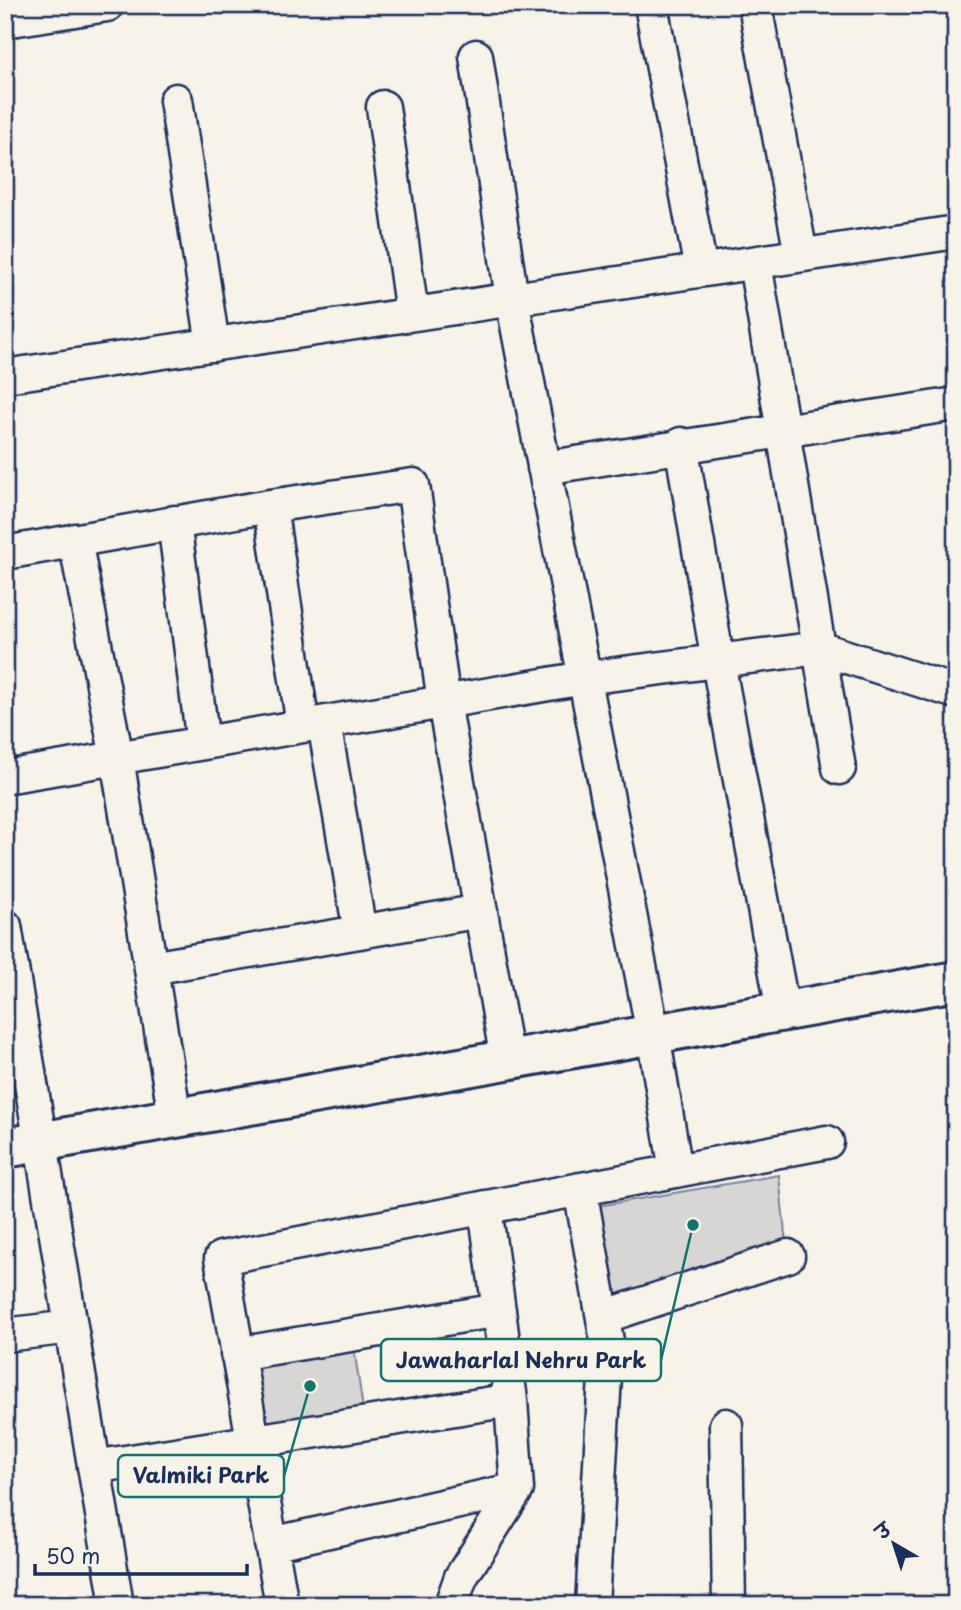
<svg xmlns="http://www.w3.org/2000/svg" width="961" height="1610" font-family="'Playpen Sans','Playpen Sans Deva',sans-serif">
<rect width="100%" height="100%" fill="#f7f3e8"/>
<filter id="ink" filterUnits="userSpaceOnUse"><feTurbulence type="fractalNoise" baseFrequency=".0143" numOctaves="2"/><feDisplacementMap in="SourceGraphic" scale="14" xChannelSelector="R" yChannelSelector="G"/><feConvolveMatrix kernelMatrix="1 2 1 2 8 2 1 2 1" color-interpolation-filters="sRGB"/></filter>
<g filter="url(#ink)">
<path fill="#d7d6d4" stroke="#798299" stroke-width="2" d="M779,1175L786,1243L616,1302L598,1206Z
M354,1348L363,1409L267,1425L256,1362Z"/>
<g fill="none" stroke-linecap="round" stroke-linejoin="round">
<defs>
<path id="minor" d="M651,5L701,270
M755,5L801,255
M5,21L107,5
M476,56L512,299L653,1034L676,1171
M176,100L213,345
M383,107L412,314
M755,263L839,768
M5,376L956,232
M681,444L718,662L783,1011
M544,468L956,404
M270,506L413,485L444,702L507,1060
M174,522L203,743
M75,540L117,758L175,1118
M5,553L270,506L303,726
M324,723L360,932
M5,777L584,678L819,648L956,692
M5,926L117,1605
M151,968L481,911
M580,1189L607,1341L592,1605
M603,1317L788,1256
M5,1335L71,1327
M237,1354L499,1310
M726,1425L729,1605
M94,1467L511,1400L485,1207
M271,1544L517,1489
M282,1605L221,1258L827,1142
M451,1605L461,1577L517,1489L511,1400"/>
<path id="tertiary" d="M5,1148L956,981"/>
</defs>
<use href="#minor" stroke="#1b2f5e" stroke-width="37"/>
<use href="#tertiary" stroke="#1b2f5e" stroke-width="44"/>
<use href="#minor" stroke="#f7f3e8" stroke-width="32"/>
<use href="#tertiary" stroke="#f7f3e8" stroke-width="38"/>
</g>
</g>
<path fill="none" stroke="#0f766e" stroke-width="2.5" d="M693 1225L661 1360M310 1386L284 1476"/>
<g fill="#0f766e" stroke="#f7f3e8" stroke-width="2.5">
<circle cx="693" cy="1225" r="7"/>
<circle cx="310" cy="1386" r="7"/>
</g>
<g fill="#f7f3e8" stroke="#0f766e" stroke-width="2.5">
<rect x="381" y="1339" width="280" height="42" rx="7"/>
<rect x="118" y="1455" width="166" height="42" rx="7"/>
</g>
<g font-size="21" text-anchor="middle" font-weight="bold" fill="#1b2f5e">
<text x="521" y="1368">Jawaharlal Nehru Park</text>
<text x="201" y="1483">Valmiki Park</text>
</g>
<rect width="961" height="1610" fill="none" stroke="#f7f3e8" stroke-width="28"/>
<rect x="14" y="14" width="933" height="1582" fill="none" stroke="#1b2f5e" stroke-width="2.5" filter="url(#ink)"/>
<g transform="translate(894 1544) rotate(321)" stroke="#f7f3e8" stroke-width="5" paint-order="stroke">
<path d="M0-5L12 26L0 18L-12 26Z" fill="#1b2f5e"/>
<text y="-10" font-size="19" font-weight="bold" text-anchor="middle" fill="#1b2f5e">उ</text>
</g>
<path d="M35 1564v10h212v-10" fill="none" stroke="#1b2f5e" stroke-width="3.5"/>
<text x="46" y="1564" font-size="21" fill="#1b2f5e" stroke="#f7f3e8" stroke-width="5" paint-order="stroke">50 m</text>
</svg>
